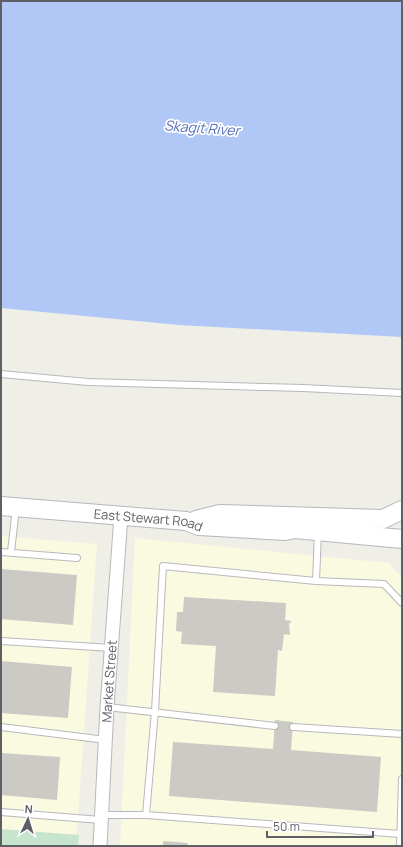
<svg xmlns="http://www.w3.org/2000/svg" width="403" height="847" font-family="Manrope,sans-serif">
<rect width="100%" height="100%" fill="#efefe8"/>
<path fill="#fafae1" d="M1,536L97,544L76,846H1Z
M135,538L389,563L402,578V846H120Z"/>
<path fill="#c7e4ce" d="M1,829L79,835L78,846H1Z"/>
<path fill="#b1c8f6" d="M1,1H402V337L179,325L1,308Z"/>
<path fill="#cbcac4" d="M1,569L77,575L73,625L1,619Z
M184,597L286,603L285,620L291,621V623H289L290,635L284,634L282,651L278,650L275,696L213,692L216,646L181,644L182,632L176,631L177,612H183Z
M1,661L72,667L68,718L1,713Z
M275,720L293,722L291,750L381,757L377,812L169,796L173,742L273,749Z
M1,753L60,757L57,800L1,795Z
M163,841L188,843L187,846H163Z"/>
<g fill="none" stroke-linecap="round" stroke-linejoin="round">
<defs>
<path id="lane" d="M1,374L88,382L303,388L402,393
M1,552L77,558
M11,552L16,508
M316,581L318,532
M1,641L112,648
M107,707L275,726
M1,727L106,740
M293,727L402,734
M1,812L101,820
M101,815H146L400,834
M146,815L155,711L163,566L316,581L384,584L402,603
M400,846L402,779"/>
<g id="street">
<path id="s1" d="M100,846L107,707L121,516"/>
</g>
<g id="secondary">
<path id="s2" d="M1,506L186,521L199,526L285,531L295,529"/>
<path d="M196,520L220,514L383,519L402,510"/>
<path d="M285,525L295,529L402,539"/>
</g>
</defs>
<use href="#lane" stroke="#b8b8bc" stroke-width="8"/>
<use href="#street" stroke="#b8b8bc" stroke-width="15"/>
<use href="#secondary" stroke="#b6b7bd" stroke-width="20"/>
<use href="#lane" stroke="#fff" stroke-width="6"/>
<use href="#street" stroke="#fff" stroke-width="13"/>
<use href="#secondary" stroke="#fff" stroke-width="18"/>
</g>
<g text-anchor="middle" stroke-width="3.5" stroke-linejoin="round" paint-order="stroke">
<g font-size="13" fill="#5f6066" stroke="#fff">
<text dy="5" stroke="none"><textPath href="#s2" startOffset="148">East Stewart Road</textPath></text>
<text dy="5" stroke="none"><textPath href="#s1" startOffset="165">Market Street</textPath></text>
</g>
<g font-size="14" font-style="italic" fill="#566fb7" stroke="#fff">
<text transform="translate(202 128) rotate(4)" y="5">Skagit River</text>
</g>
</g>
<rect width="403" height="847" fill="none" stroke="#5f6066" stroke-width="4"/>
<g transform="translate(28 819) rotate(4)" stroke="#ffffff" stroke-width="3" paint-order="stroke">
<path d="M0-3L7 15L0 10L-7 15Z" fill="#5f6066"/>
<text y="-6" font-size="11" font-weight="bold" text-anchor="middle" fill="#5f6066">N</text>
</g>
<path d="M267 831v6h106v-6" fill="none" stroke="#5f6066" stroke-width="2"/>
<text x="273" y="831" font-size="12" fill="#5f6066" stroke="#ffffff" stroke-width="3" paint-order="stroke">50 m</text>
</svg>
